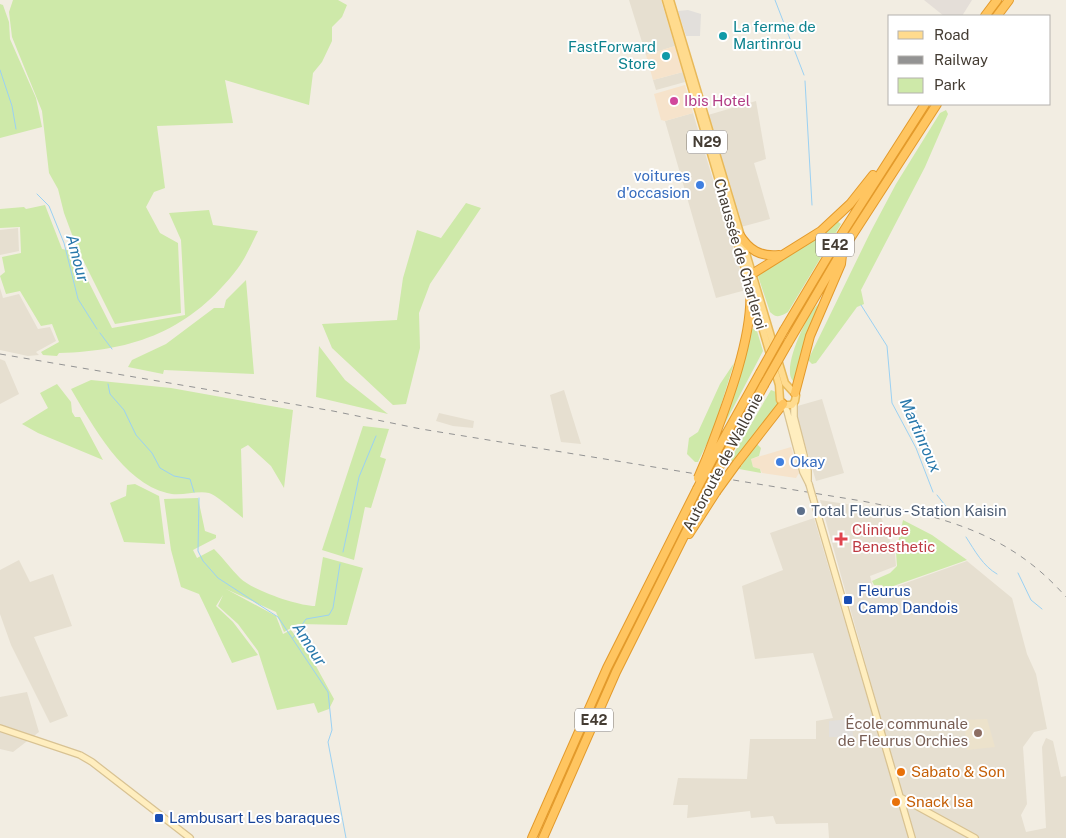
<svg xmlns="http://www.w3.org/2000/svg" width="1066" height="838" font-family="'Public Sans',sans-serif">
<rect width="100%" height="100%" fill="#f2ede2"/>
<path fill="#e6dfd0" d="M629,0H661L675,46L646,55Z
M683,72L685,82L656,90L653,80Z
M756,101L766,159L754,163L770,219L741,227L708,115Z
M693,113L746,290L716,298L665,121Z
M18,228L19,251L0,255V230Z
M0,288L3,298L19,294L38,329L50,327L56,341L36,352L39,355L28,356L0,350Z
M0,359L5,361L19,394L0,404Z
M564,390L581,444L561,442L550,395Z
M822,399L844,473L816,481L794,407Z
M439,413L474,421L473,428L453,426L436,421Z
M820,500L878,509L895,554L896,566L870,576L875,594L967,561L1012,598L1027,654L1036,674L1047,729L1034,732L1023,747L1027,804L1021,815L1026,832L1046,828L1042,747L1046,738L1053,741L1061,777L1066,776V838H914Z
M814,518L909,838H829L828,823L776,824L773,816L751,818L750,811L687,818L688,805H673L678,778L747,779L750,739H816V721L833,718L813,653L755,659L742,586L783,570L770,533Z
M19,560L30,582L53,574L72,626L34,637L68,716L50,723L11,645L0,614V570Z
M27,692L39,732L13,752L0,749V697Z"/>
<path fill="#f6e3cb" d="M675,46L683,72L653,80L646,55Z
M685,85L693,113L665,121L661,120L654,94Z
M791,447L799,473L796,478L762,473L760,469L753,467L751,459Z"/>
<path fill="#e4ded8" d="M924,0H972L962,16H944Z"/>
<path fill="#ece2cb" d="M987,719L995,747L967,750L964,720Z"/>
<path fill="#cee9a9" d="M13,0H338L347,5L342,17L332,27V41L322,62L313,73L309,105L225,80L233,123L157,126L165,188L154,192L146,207L160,233L178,243L181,313L115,324L77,248L64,213L58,189L49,173L42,111L12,37L9,12Z
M0,4L3,5L9,22L10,39L36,98L42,127L0,138Z
M946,110L948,114L925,167L861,290L864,304L857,307L816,363L812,364L808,360L871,231L896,184L940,113Z
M466,203L481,208L430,284L419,313L420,348L406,404L393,405L332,348L322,324L397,320L403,278L417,230L441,238Z
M45,205L62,249L73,251L112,328L185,315L181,240L169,213L209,210L213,225L258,231C252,243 246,257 238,268C191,330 135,351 59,353L57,356L43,355L41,352L59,342L52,324L41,326L20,291L6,294L0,276L5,272L2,257L21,253L20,227L0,228V209L24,207L26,209Z
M837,221L841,224L788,312C780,317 776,318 770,312L757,273Z
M246,280L254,374L164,370L163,374L128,367L132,360L166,344L214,308H224L226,300Z
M818,304L796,379L793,381C781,369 807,314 818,304Z
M750,327L757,331L763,351L722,429Z
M319,346L345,380L388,414L316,397Z
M734,363L713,431L698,462H695L687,454L689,438L698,432L720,384Z
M91,380L171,388L293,410L284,488L271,466L248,445L241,449L243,518C235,512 218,496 209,493C197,490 180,497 167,493C123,482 93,426 71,389Z
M57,384L71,402L72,412L75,417H80L103,460L38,433L22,424L48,408L40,393Z
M771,390L776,392L779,404L734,462L730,460Z
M363,426L389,429L380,457L386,459L371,508L365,507L354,560L322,550Z
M756,443L761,448L759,456L751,459L753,467L760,469L761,473L739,469Z
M135,484L159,496L165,544L124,542L110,503L126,496L127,485Z
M198,498L205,531L216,535V538L193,550L197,558L214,549C223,558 231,569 240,578C252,590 298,606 315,606L323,557L363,568L347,625L298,624L284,632L276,612L226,589L276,616L283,634L291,630L311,657L334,699L329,709L318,713L314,703L277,710L258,651L238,624L218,606L223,595L216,606L233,622L258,655L232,663L199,594L181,587L171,550L164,499Z
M903,520L932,535L967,560L885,589L882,585H874L872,581L890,573L897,566L896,552Z"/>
<path fill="#e2dfdb" d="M688,10L701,14L700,36H686L678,11Z
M852,719L853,737H829V721Z"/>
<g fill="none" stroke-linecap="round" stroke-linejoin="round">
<path stroke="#9bd1f3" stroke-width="1" d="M775,0L804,75
M0,70L12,106L16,129
M805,81L812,205
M37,194L49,206L64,243L78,299L97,329
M861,305L887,346L892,403L916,448L933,492
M100,333L112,349
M108,384L110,394L124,410L136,435L152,453L160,468L174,476L190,479L194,492
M937,495L952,514
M199,498L198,551L203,561L218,578L278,617L328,692L332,730L328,742L346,838
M966,537C975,551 983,566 997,574
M343,552L359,477L376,436
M1018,573L1031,600L1042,609
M293,638L306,619L329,615L333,608L340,564"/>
<defs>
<path id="secondary" d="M794,403V417L808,471V480
M783,404L787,411L803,472L809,484
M813,498L912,838
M0,728L80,755L92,762L190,838
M900,797L975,838"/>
<path id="primary" d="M666,0L779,385L780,400L785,405H792L795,401L796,395L785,383L670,0"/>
<path id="highway" d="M985,16L997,0
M997,16L1009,0
M739,234C749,250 760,257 779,255
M752,274L821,231L850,204L873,175
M784,330L834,246L925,104
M788,343L842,251L937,104
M795,393L810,336L841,264L842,255
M707,457C724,412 754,337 750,289
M713,458L760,373
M723,460L764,385
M737,463L783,404
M689,534L716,492
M532,838L607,668L697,489
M543,838L616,672L707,490"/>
</defs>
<use href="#secondary" stroke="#d8c292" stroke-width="8"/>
<use href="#primary" stroke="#e8b95a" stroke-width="9"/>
<use href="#highway" stroke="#e39a2b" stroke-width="10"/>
<use href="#secondary" stroke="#ffeebf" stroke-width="5.5"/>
<use href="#primary" stroke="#ffdb8e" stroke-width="6"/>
<use href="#highway" stroke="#ffc560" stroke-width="8"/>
<path stroke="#939393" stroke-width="1" stroke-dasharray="6 6" stroke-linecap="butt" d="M0,354L333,411L421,429L862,501C943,517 1009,532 1066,597"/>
<defs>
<path id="secondary-bridge" d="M809,484L813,498"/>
<path id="highway-bridge" d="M760,373L784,330
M764,385L788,343
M698,478L707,457
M697,489L713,458
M707,490L723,460
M716,492L737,463"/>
</defs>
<use href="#secondary-bridge" stroke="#d8c292" stroke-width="8" stroke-linecap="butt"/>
<use href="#highway-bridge" stroke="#e39a2b" stroke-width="10" stroke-linecap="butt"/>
<use href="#secondary-bridge" stroke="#ffeebf" stroke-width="5.5"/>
<use href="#highway-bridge" stroke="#ffc560" stroke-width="8"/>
</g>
<g fill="#0f9aa8" stroke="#fff" stroke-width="2">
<circle cx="723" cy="36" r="5"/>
<circle cx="666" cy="56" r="5"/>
</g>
<circle fill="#d1479c" stroke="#fff" stroke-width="2" cx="674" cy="101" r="5"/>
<g fill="#3f7fe0" stroke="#fff" stroke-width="2">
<circle cx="700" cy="185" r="5"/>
<circle cx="780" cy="462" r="5"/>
</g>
<circle fill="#5c6f8a" stroke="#fff" stroke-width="2" cx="801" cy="511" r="5"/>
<path fill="#e0444e" stroke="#fff" stroke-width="2" d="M838.5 531.5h5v5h5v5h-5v5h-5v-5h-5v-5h5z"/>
<g fill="#1a4fb4" stroke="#fff" stroke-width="2">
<rect x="843" y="595" width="10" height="10" rx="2.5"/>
<rect x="154" y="813" width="10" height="10" rx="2.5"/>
</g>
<circle fill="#8d6e63" stroke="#fff" stroke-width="2" cx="978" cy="733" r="5"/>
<g fill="#e8710a" stroke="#fff" stroke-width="2">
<circle cx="901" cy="772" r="5"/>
<circle cx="896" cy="802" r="5"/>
</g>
<g text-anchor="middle" stroke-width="4" stroke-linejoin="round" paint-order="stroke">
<g fill="#fff" stroke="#7c7670" stroke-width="1">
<rect x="687" y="130.5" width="40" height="23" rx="4"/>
<rect x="816" y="233.5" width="38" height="23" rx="4"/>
<rect x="575" y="708.5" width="38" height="23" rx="4"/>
</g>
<g font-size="14" font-weight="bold" fill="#443c33">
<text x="707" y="147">N29</text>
<text x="835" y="250">E42</text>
<text x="594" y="725">E42</text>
</g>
<g font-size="15" fill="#0d838f" stroke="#fff" text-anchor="start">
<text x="733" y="32">La ferme de<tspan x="733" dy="17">Martinrou</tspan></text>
<text x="656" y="52" text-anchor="end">FastForward<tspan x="656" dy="17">Store</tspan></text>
</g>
<g font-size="15" fill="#b23c85" stroke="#fff" text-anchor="start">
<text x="684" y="106">Ibis Hotel</text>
</g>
<g font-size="15" fill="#366cbe" stroke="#fff" text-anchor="end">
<text x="690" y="181">voitures<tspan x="690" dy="17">d'occasion</tspan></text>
<text x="790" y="467" text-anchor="start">Okay</text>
</g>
<g font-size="15" fill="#443c33" stroke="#fff">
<text transform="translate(740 254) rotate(74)" y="5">Chaussée de Charleroi</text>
<text transform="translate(723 462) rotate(-62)" y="5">Autoroute de Wallonie</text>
</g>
<g font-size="15" fill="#4e5e75" stroke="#fff" text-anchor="start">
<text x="811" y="516">Total Fleurus - Station Kaisin</text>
</g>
<g font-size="15" fill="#be3a42" stroke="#fff" text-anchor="start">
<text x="852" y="535">Clinique<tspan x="852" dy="17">Benesthetic</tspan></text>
</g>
<g font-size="15" fill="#164399" stroke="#fff" text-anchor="start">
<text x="858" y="596">Fleurus<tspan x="858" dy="17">Camp Dandois</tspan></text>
<text x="169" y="823">Lambusart Les baraques</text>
</g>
<g font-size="15" fill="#785e54" stroke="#fff" text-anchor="end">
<text x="968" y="729">École communale<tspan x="968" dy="17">de Fleurus Orchies</tspan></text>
</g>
<g font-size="15" fill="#c56008" stroke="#fff" text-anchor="start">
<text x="911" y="777">Sabato &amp; Son</text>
<text x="906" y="807">Snack Isa</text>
</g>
<g font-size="16" font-style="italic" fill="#2878ab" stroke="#fff">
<text transform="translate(78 258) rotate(75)" y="6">Amour</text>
<text transform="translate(921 435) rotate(66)" y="6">Martinroux</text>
<text transform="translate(310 644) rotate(57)" y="6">Amour</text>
</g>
</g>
<rect x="888" y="15" width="162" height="90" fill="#ffffff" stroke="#b4b1ad"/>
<rect x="898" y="31" width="25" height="8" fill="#ffdb8e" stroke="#b4b1ad"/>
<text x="934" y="40" font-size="15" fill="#443c33">Road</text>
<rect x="898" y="56" width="25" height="8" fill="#939393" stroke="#b4b1ad"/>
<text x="934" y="65" font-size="15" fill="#443c33">Railway</text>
<rect x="898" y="78" width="25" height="15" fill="#cee9a9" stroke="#b4b1ad"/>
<text x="934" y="90" font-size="15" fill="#443c33">Park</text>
</svg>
